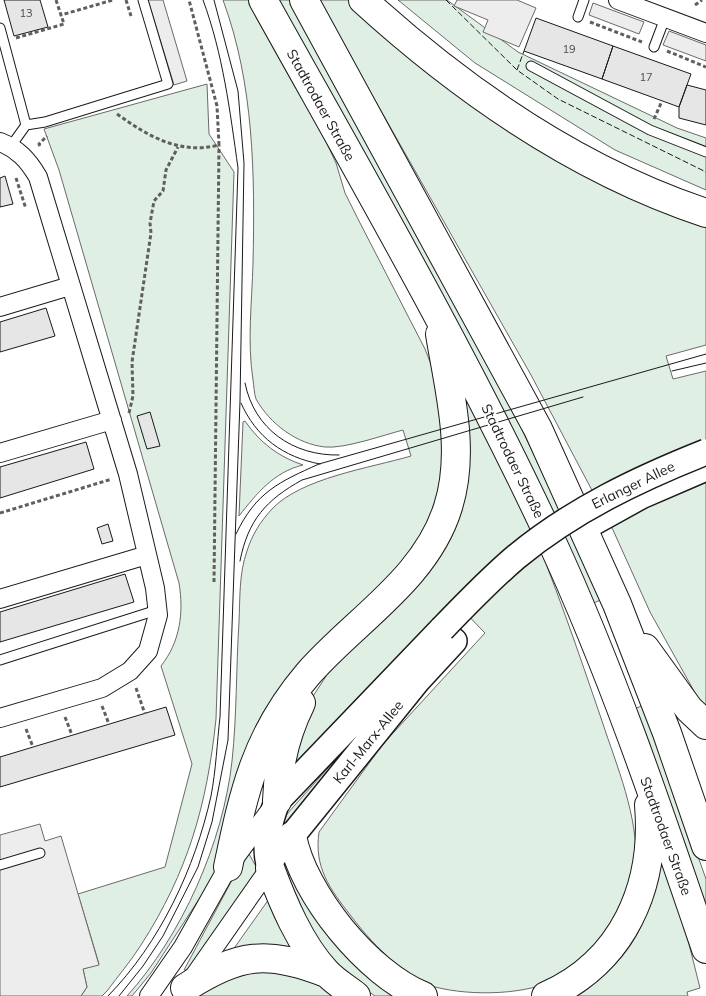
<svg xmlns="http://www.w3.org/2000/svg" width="706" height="996" font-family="Mulish,sans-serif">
<rect width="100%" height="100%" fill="#fff"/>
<path fill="#e0efe3" stroke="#6a6a6a" d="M223,0H251L309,105L336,163L345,193L359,221L425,349L436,377L447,464L424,539L329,644L216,873L151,973L132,996H127C182,935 223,843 232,761C237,715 236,668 239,622C240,599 239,573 247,551C252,535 260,522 272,509C301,478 370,468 411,456L403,430C384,435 344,449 325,447C297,444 270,424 256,399C254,393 254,386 253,380C247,341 252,302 253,263C255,175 254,84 223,0Z
M277,0H291L503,390L603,599L591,604Z
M318,0H352L403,46L706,222V345L666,356L673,379L706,371V707L699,700L650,612L613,530L531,375Z
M398,0H447L518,52L677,128L706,138V190L615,150L475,63Z
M207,84L209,134L234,172L216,719C207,805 188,872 141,945C131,961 118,976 107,991L102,996H81L87,987L83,969L99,964L78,894L165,867L192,764L161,666C180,642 184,613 179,583L59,170L44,129Z
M465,387C485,428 507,469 525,512C554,580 578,651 602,721C617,767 638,815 636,865C634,899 613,931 587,953C576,962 565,974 553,981C519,996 463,996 428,985C398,971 371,942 351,916C329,888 314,867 319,832L383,744L485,633L454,601L284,783L306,707L332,667L431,558L457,390Z
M245,421C260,443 279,457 303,465C274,472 257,493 239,516L243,422Z
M644,705L706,879V913L634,709Z
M344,750L345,756L275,839L287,814Z
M661,853L687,936L700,988L687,992L688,996H577C587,991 594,983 602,977C645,939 650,906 661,853Z
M246,854H249L258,870L257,875L188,970H184Z
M288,874L293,878L397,996H375L342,973L321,953L284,878Z
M269,899L304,957L230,954Z
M253,968L304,974L335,996H196L205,987Z"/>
<path fill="#ededed" stroke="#6a6a6a" d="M148,0H163L187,81L174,85Z
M457,0H517L536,8L519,47L483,32L488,20L454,6Z
M593,3L644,22L639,34L589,15Z
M669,31L706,45V61L663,45Z
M40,824L45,841L61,836L99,965L83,969L87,987L81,996H0V835Z"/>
<path fill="#e6e6e6" stroke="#1a1a1a" d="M4,0H40L48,27L14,36Z
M536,18L613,46L602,79L524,51Z
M613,46L691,74L679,107L602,79Z
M687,85L706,90V125L679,118V107Z
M5,176L13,204L0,207V178Z
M46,308L55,336L0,352V322Z
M150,412L160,446L147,449L137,416Z
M86,442L94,469L0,498V467Z
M108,524L113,541L102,544L97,528Z
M125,574L134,602L0,642V612Z
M166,707L175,735L0,787V757Z"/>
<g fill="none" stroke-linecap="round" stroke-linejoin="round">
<defs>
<path id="service" d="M578,17L584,0
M0,28L26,125L11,146
M654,47L665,18
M531,66L650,130L706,152
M26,125L45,122L168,84L143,0
M0,660L157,610
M0,865L40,853"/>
<path id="minor" d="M618,0L706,33
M0,142C18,149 28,160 38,177L128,474L155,588L158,615L148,651L130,671L102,688L0,718
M0,307L70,286
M0,453L112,420
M0,599L147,555
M192,979L292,836
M149,996L183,947L228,867L271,809"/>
<path id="secondary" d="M594,522L641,496L706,468
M292,836L418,680L454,641
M270,868C263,844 269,824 277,801L442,629"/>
<path id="primary" d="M263,0C362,178 465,355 551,540C612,672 659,811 706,949
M304,0L538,429L617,604L667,733L706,846
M363,0C463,91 576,170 706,213
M645,648L689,709L706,725
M277,801C278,766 285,735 301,703
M292,836C303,894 368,974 423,996
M228,867C244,791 256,735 308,674C355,620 426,579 448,507C466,451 449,390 440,334
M270,868C283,903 300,944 326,972C334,981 346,988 356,996
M185,988C239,953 267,950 326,973
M546,996C623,962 656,887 649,805"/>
</defs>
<use href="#service" stroke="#1a1a1a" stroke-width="11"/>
<use href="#minor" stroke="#1a1a1a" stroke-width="20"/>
<use href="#secondary" stroke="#1a1a1a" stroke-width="28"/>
<use href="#primary" stroke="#1a1a1a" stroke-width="30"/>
<path stroke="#5f5f5f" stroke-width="3" stroke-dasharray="4 2.5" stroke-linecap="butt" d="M56,0L61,15L113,0
M126,0L131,16
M695,5L702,0
M590,22L642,42
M16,38L64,24L61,15
M667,51L706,67
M117,114C148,136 179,155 219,145L217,106L189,0
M654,119L662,101
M40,146L39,144L47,136
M16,178L26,209
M129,413L133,396L132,362L151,233L150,223L154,201L163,191L166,170L178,147
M0,513L112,479
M214,582L219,145
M136,688L145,714
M102,706L109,724
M65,717L72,735
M26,729L33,747"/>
<use href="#service" stroke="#fff" stroke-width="9"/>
<use href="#minor" stroke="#fff" stroke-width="18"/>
<use href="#secondary" stroke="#fff" stroke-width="25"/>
<use href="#primary" stroke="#fff" stroke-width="28"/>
<path stroke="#1a1a1a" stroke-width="1" d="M672,371L706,363
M245,383C254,429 293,456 339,455
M241,403C256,437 283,457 320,464
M236,534C256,492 279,482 319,464L706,354
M240,561C248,520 266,500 302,480L583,397
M108,996C160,943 195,868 211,796C216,770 217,743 220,717L238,168C230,111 223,54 203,0
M119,996L143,966L163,936L198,867L212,822L228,740L240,401L244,163L238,91L214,0"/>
<defs>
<path id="secondary-bridge" d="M442,629C466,604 490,579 516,557C573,510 638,479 706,452"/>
</defs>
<use href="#secondary-bridge" stroke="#1a1a1a" stroke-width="28" stroke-linecap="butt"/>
<use href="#secondary-bridge" stroke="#fff" stroke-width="25"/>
<path stroke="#1a1a1a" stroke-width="1" stroke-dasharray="6 2.5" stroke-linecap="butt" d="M446,0L517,70L558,99L706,172
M517,70L524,51"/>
</g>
<g text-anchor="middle" stroke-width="4" stroke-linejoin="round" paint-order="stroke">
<g font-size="11" fill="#4d4d4d">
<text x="26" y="17">13</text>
<text x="569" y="53">19</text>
<text x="646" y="81">17</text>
</g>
<g font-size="14" fill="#1a1a1a" stroke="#fff">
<text transform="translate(321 105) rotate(61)" y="5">Stadtrodaer Straße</text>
<text transform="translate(513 461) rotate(64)" y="5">Stadtrodaer Straße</text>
<text transform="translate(633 485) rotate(-26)" y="5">Erlanger Allee</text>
<text transform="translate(368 742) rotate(-51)" y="5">Karl-Marx-Allee</text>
<text transform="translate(666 836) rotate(70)" y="5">Stadtrodaer Straße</text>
</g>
</g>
</svg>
